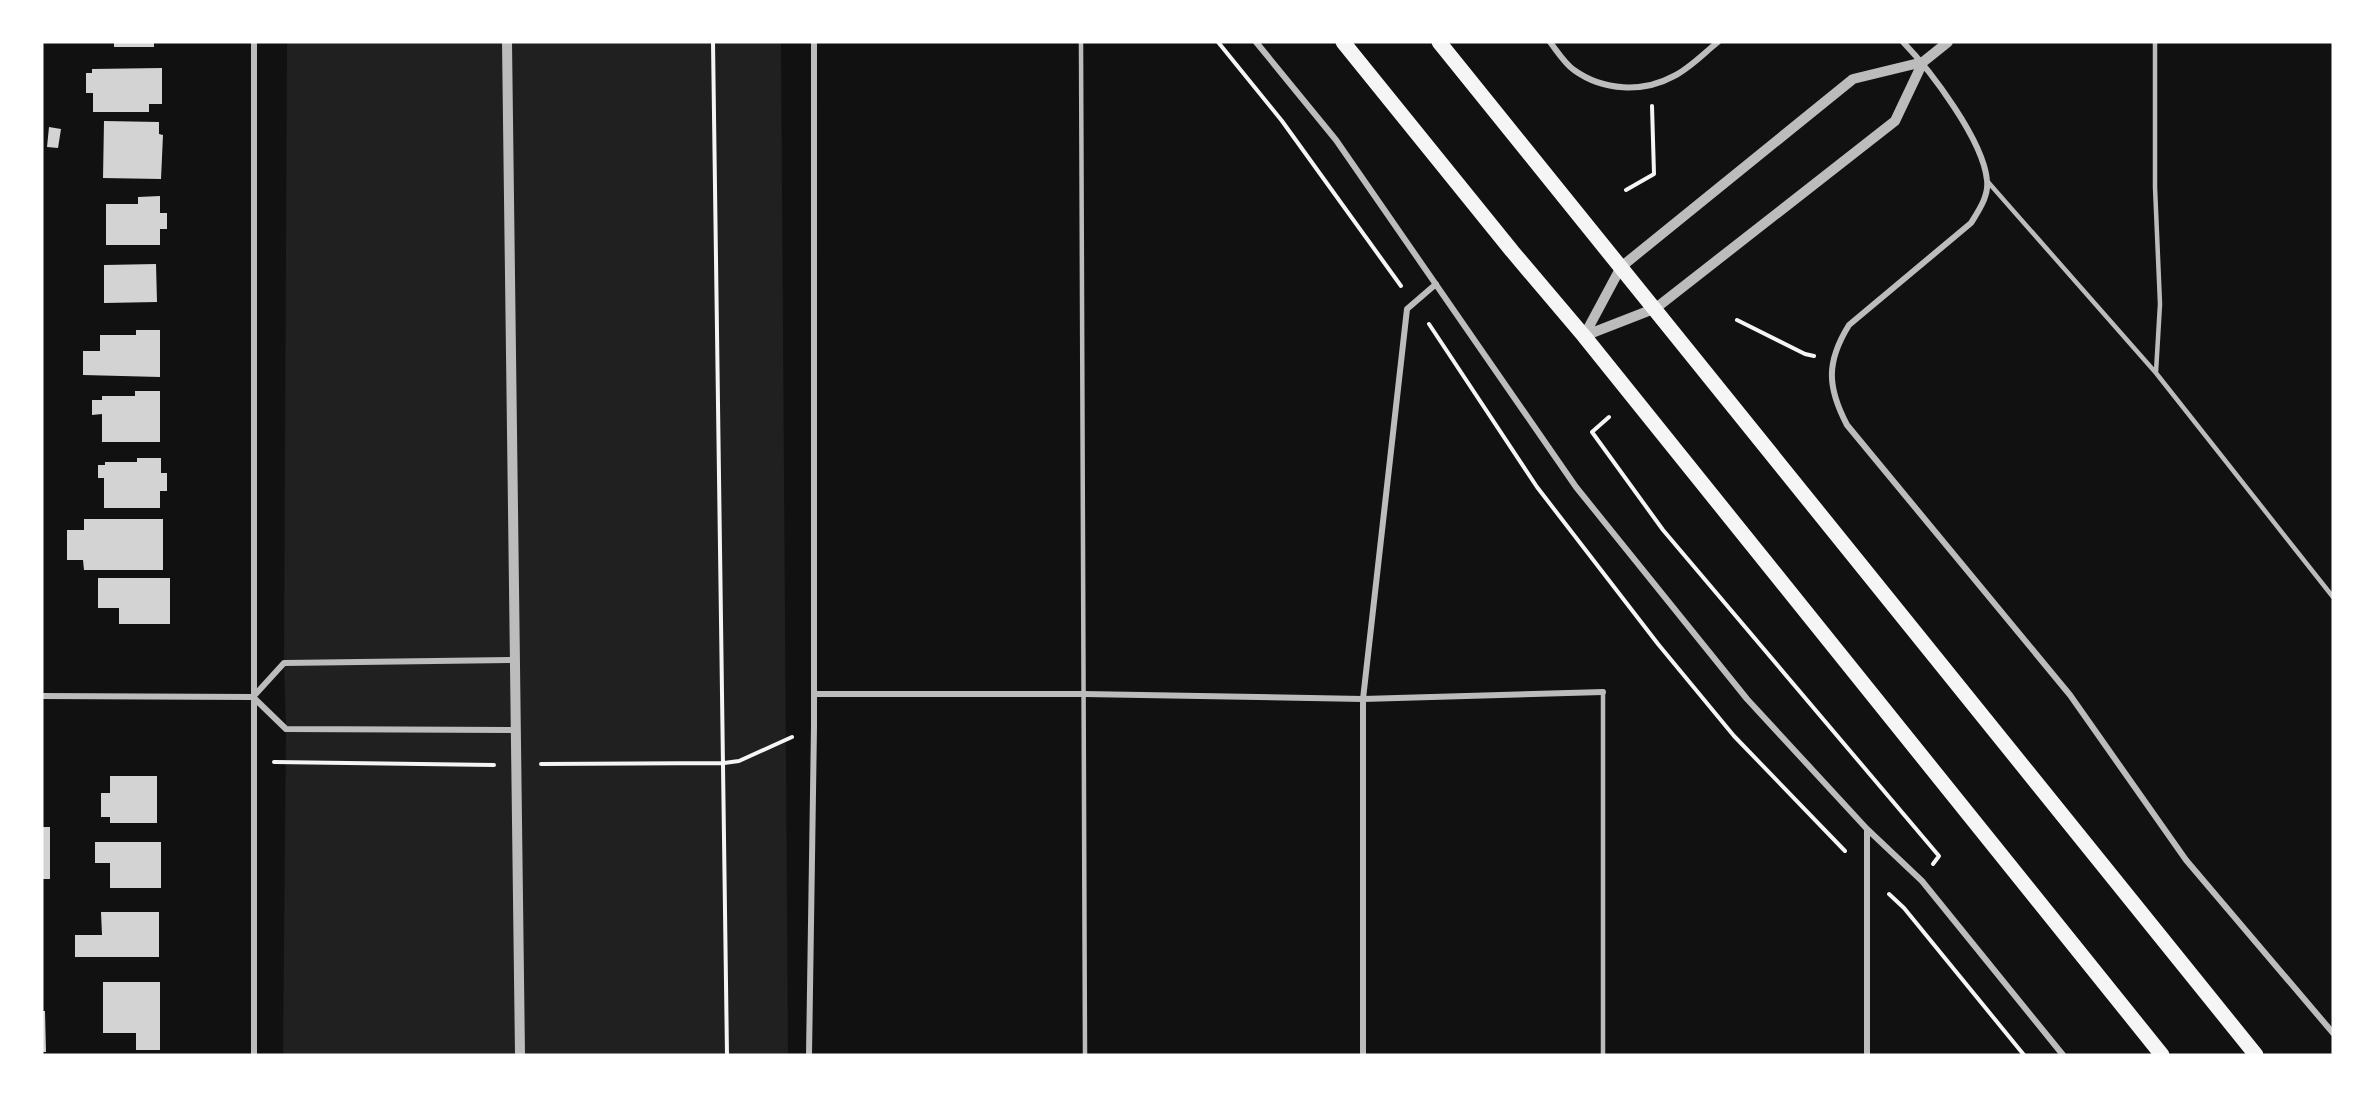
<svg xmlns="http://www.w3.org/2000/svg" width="2375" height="1097" font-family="Barlow,sans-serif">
<rect width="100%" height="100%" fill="#111"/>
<path fill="#202020" d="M287,42H781L788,1055H283L286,729L284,663Z"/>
<path fill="#d3d3d3" d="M114,42H154V47H114Z
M162,68V104H149V112H93V93H86V73H92V69Z
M104,121L159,122V134L163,135L161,179L103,178Z
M49,127L61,129L58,148L47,147Z
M160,196V213H167V229H160V245H106V204H138V197Z
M156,264L157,302L104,303V265Z
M136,330H160V377L83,375V351H100V335H136Z
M135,391H160V442H102V414L92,415V400H102V396H135Z
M137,458H161V473H167V491H160V508H104V478H98V465H105V462H137Z
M84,519H163V570H84L83,560H67V530H84Z
M98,578H170V624H119V608H98Z
M110,776H157V823H110V817H101V793H110Z
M42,827H50V879H42Z
M95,842H161V888H110V863H95Z
M101,912H159V957H75V935H102Z
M103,982H160V1050H136V1033H103Z
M42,1011H45L46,1052H42Z"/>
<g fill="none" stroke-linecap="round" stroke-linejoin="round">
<path stroke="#f5f5f5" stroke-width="4" d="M713,42L727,1055
M1218,42L1282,121L1401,286
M1626,190L1654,174L1652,106
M1737,320L1805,354L1814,356
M1429,324L1537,487L1658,644L1734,736L1845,851
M1609,417L1592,432L1663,530L1939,856L1933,864
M274,762L494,765
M541,764L724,763L739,761L792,737
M1889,894L1904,908L2024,1055"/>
<path stroke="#bcbcbc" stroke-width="4.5" d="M1081,42L1085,1055
M2155,42V187L2160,304L2156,372
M1988,182L2156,373L2333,597
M1603,692V1055"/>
<path stroke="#bcbcbc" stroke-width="6" d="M1256,42L1336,140L1576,487L1747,699L1867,829L1922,881L2063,1055
M1550,42C1557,51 1565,64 1574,70C1603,91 1643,93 1674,76C1690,68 1704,53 1718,42
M1903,42C1931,71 1983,140 1987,180C1989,196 1979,210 1971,223L1849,325C1826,362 1827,387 1847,425L2070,695L2186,860L2333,1033
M814,694H1084L1363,699L1603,692
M42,696L253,697L286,729L515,730
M253,697L284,663L515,660
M1867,829V1055
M254,1055V42
M809,1055L814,727V42
M1363,1055V699L1407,309L1436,284"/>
<path stroke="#bcbcbc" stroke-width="10" d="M507,42L520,1055
M1584,336L1621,267L1853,79L1923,62L1948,42
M1584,336L1656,308L1895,121L1923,62"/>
<path stroke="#f5f5f5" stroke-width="15" d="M1343,42L1512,251L1584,336L2162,1055
M1439,42L2256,1055"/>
</g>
<rect width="2375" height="1097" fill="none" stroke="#ffffff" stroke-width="87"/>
</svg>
